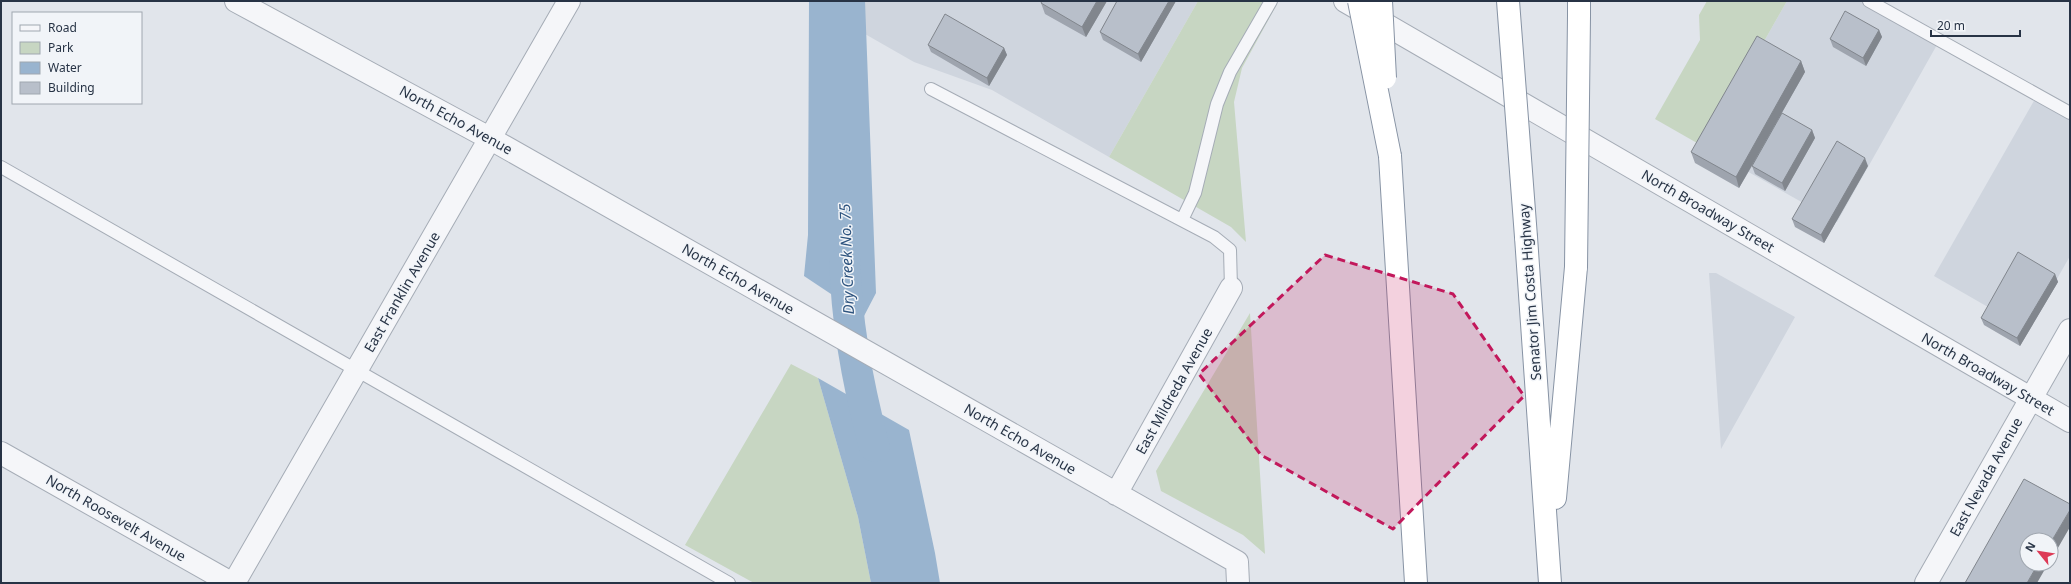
<svg xmlns="http://www.w3.org/2000/svg" width="2071" height="584" font-family="'Noto Sans',sans-serif">
<rect width="100%" height="100%" fill="#e1e5eb"/>
<path fill="#cfd5de" d="M865,1H1198L1109,157L992,90L914,62L865,34Z
M1787,1H1865L1938,43L1837,222L1704,147Z
M2035,99L2070,119V256L2028,330L1934,276Z
M1709,273H1716L1795,317L1721,449Z"/>
<path fill="#c7d6c2" d="M1198,1H1272L1277,4L1242,68L1234,102L1246,242L1231,227L1109,157Z
M1707,1H1787L1704,147L1655,119L1700,40L1699,15Z
M1250,313L1265,554L1243,535L1161,491L1156,471Z
M791,364L818,378L858,517L871,583H754L685,545Z"/>
<path fill="#99b4cf" d="M809,1H865L876,293L864,316L804,276L808,235Z
M818,378L909,430L935,553L940,583H871L858,517Z"/>
<g fill="none" stroke-linecap="round" stroke-linejoin="round">
<path stroke="#99b4cf" stroke-width="31" d="M845,262C846,324 858,385 874,446"/>
<defs>
<path id="lane" d="M1869,1L2070,113
M931,89L1214,237L1230,250L1231,288
M1,167L729,583
M1182,220L1195,193L1217,104L1230,72L1271,1"/>
<path id="street" d="M236,1L491,139L1237,562L1238,583
M1345,1L2070,421
M1,453L231,583
M1116,494L1231,288
M234,583L569,1
M1926,583L2070,330"/>
<path id="highway" d="M1579,16V1
M1390,156L1416,583
M1526,237L1550,583
M1555,498L1576,267"/>
</defs>
<use href="#lane" stroke="#a5acb6" stroke-width="14"/>
<use href="#street" stroke="#a5acb6" stroke-width="24"/>
<use href="#highway" stroke="#8793a4" stroke-width="24"/>
<use href="#lane" stroke="#f5f6f9" stroke-width="12"/>
<use href="#street" stroke="#f5f6f9" stroke-width="22"/>
<use href="#highway" stroke="#fff" stroke-width="22"/>
<defs>
<path id="highway-bridge" d="M1359,1L1390,156
M1381,1L1385,78
M1508,1L1526,237
M1576,267L1579,16"/>
</defs>
<use href="#highway-bridge" stroke="#8793a4" stroke-width="24" stroke-linecap="butt"/>
<use href="#highway-bridge" stroke="#fff" stroke-width="22"/>
</g>
<path fill="#9ea4ae" d="M1107,1L1086,37L1045,14L1041,3Z
M1117,1H1176L1141,62L1103,40L1100,32Z
M1879,30L1882,37L1866,66L1833,47L1830,39Z
M928,45L1004,48L1007,55L989,86L931,52Z
M1801,61L1805,72L1770,134L1812,130L1815,138L1785,191L1755,174L1752,166L1739,188L1695,163L1691,152Z
M1868,166L1824,243L1795,227L1792,219Z
M2055,274L2058,282L2020,346L1984,325L1981,318Z"/>
<path fill="#81868d" d="M1097,1H1107L1086,37L1082,27Z
M1169,1H1176L1141,62L1138,54Z
M1879,30L1882,37L1866,66L1863,58Z
M1004,48L1007,55L989,86L987,78Z
M1801,61L1805,72L1739,188L1736,177Z
M1812,130L1815,138L1785,191L1782,183Z
M1865,158L1868,166L1824,243L1821,235Z
M2055,274L2058,282L2020,346L2017,338Z
M2070,510V527L2051,560V542Z
M2038,564H2048L2037,583H2027Z"/>
<path fill="#b8bfca" stroke="#81868d" d="M1042,1H1097L1082,27L1041,3Z
M1117,1H1169L1138,54L1100,32Z
M1845,11L1879,30L1863,58L1830,39Z
M945,14L1004,48L987,78L928,45Z
M1757,36L1801,61L1736,177L1691,152Z
M1782,113L1812,130L1782,183L1752,166Z
M1837,141L1865,158L1821,235L1792,219Z
M2018,252L2055,274L2017,338L1981,318Z
M2024,479L2070,504V510L2051,542V540H2027V564H2038L2027,583H1965Z"/>
<path fill="#c2185b" fill-opacity="0.2" stroke="#c2185b" stroke-width="3" stroke-dasharray="8 5" stroke-linejoin="round" d="M1325,255L1453,294L1524,396L1393,529L1261,455L1199,374Z"/>
<g text-anchor="middle" stroke-width="3" stroke-linejoin="round" paint-order="stroke">
<g font-size="14" fill="#273345" stroke="#f1f4f8">
<text transform="translate(456 120) rotate(29)" y="5">North Echo Avenue</text>
<text transform="translate(1708 211) rotate(30)" y="5">North Broadway Street</text>
<text transform="translate(738 279) rotate(30)" y="5">North Echo Avenue</text>
<text transform="translate(402 292) rotate(-60)" y="5">East Franklin Avenue</text>
<text transform="translate(1530 292) rotate(-94)" y="5">Senator Jim Costa Highway</text>
<text transform="translate(1988 374) rotate(30)" y="5">North Broadway Street</text>
<text transform="translate(1174 391) rotate(-61)" y="5">East Mildreda Avenue</text>
<text transform="translate(1020 439) rotate(30)" y="5">North Echo Avenue</text>
<text transform="translate(1986 477) rotate(-61)" y="5">East Nevada Avenue</text>
<text transform="translate(116 518) rotate(30)" y="5">North Roosevelt Avenue</text>
</g>
<g font-size="15" font-style="italic" fill="#2d537e" stroke="#f1f4f8">
<text transform="translate(847 259) rotate(-92)" y="5">Dry Creek No. 75</text>
</g>
</g>
<rect width="2071" height="584" fill="none" stroke="#273345" stroke-width="4"/>
<rect x="12" y="12" width="130" height="92" fill="#f1f4f8" stroke="#a0a7b0"/>
<rect x="20" y="25" width="20" height="6" fill="#f5f6f9" stroke="#a0a7b0"/>
<text x="48" y="32" font-size="12" fill="#273345">Road</text>
<rect x="20" y="42" width="20" height="12" fill="#c7d6c2" stroke="#a0a7b0"/>
<text x="48" y="52" font-size="12" fill="#273345">Park</text>
<rect x="20" y="62" width="20" height="12" fill="#99b4cf" stroke="#a0a7b0"/>
<text x="48" y="72" font-size="12" fill="#273345">Water</text>
<rect x="20" y="82" width="20" height="12" fill="#b8bfca" stroke="#a0a7b0"/>
<text x="48" y="92" font-size="12" fill="#273345">Building</text>
<g transform="translate(2039 552) rotate(300)"><circle r="19" fill="#f1f4f8" stroke="#a0a7b0"/>
<path d="M0-3L7 15L0 10L-7 15Z" fill="#dd3a56"/>
<text y="-6" font-size="11" font-weight="bold" text-anchor="middle" fill="#273345">N</text>
</g>
<path d="M1931 30v6h89v-6" fill="none" stroke="#273345" stroke-width="2"/>
<text x="1937" y="30" font-size="12" fill="#273345" stroke="#f1f4f8" stroke-width="3" paint-order="stroke">20 m</text>
</svg>
